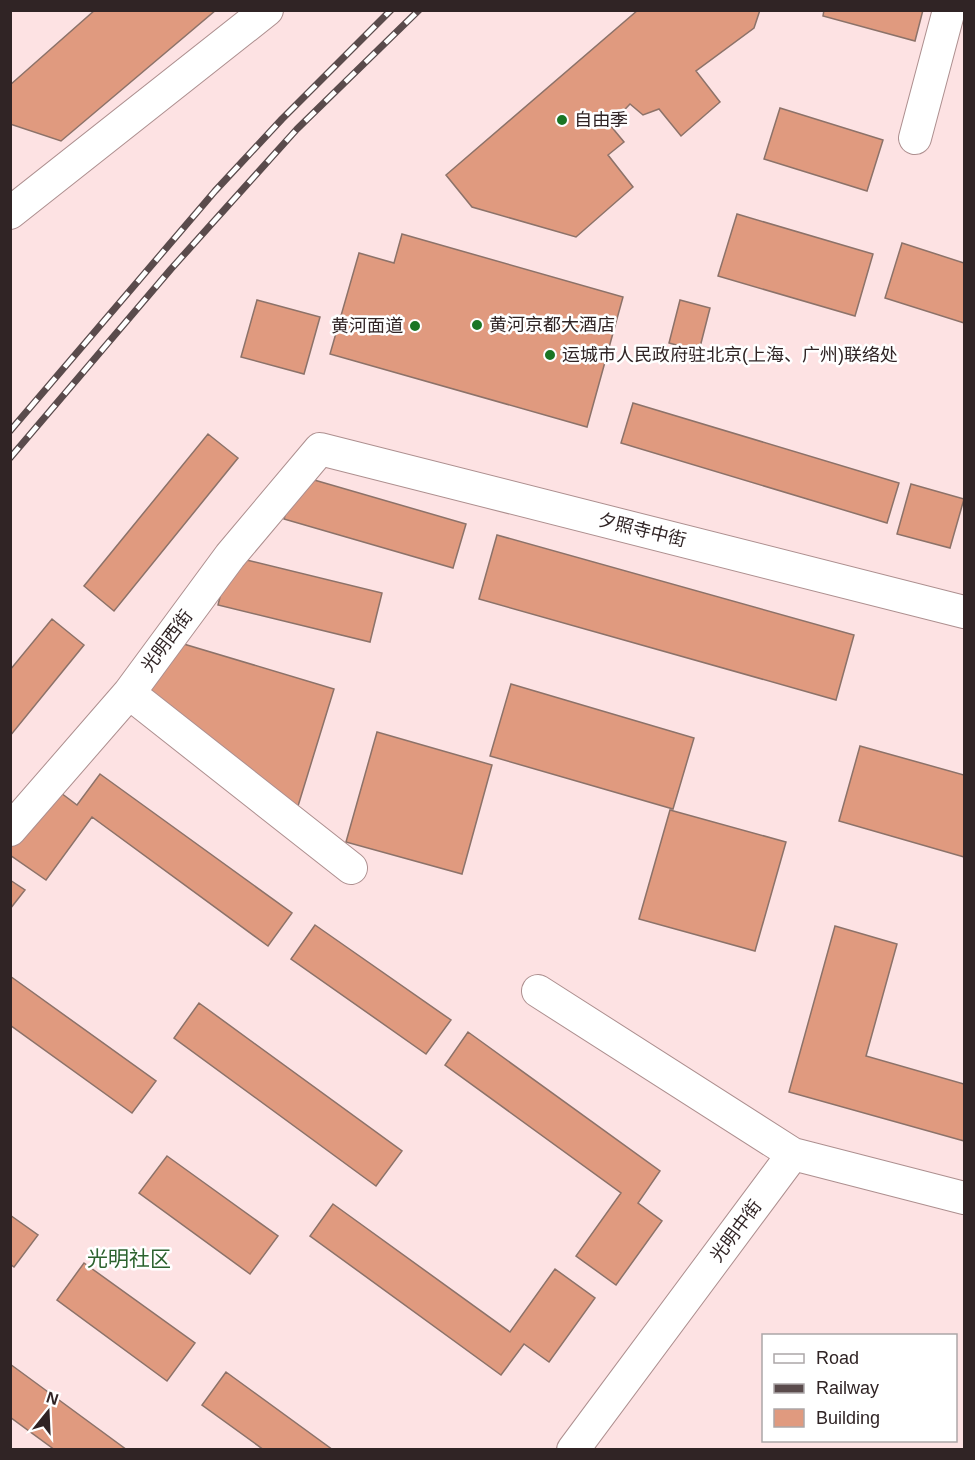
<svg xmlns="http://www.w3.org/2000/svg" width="975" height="1460" font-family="Helvetica,'Noto Sans SC',sans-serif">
<rect width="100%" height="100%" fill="#fde2e3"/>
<path fill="#e09a7f" stroke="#8c7269" stroke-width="1.5" d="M95,10H216L61,141L10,124V85Z
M638,10H760L754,28L696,71L720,102L681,136L659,109L643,115L630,104L610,125L624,142L608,155L633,187L576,237L472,207L446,175Z
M824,10H923L915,41L823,16Z
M780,108L883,140L867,191L764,159Z
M737,214L873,254L855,316L718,276Z
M402,234L623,297L587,427L330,354L359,253L394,263Z
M902,243L964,263V323L885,298Z
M257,300L320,317L304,374L241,357Z
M680,300L710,308L699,351L669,343Z
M633,403L899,483L887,523L621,443Z
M208,434L238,458L114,611L84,586Z
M297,475L466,524L453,568L284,519Z
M911,484L964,499L950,548L897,534Z
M497,535L854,635L836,700L479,599Z
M230,556L382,593L370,642L218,605Z
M52,619L84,645L10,736V670Z
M177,642L334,689L298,806L275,799L138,691Z
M511,684L694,738L673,809L490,756Z
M377,732L492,765L462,874L346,842Z
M860,746L964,775V857L839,821Z
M100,774L292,913L268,946L92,817L46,880L10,855V845L53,787L77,805Z
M670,810L786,842L755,951L639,919Z
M10,880L25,890L10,909Z
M315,925L451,1020L426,1054L291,959Z
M835,926L897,944L866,1056L964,1084V1141L789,1092Z
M10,976L156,1081L132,1113L10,1025Z
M199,1003L402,1151L376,1186L174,1038Z
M468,1032L660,1171L638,1203L662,1221L616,1285L576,1256L621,1193L445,1065Z
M167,1156L278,1236L250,1274L139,1193Z
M333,1204L510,1332L555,1269L595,1298L549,1362L524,1344L501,1375L310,1236Z
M10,1215L38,1235L14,1267L10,1264Z
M84,1263L195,1343L167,1381L57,1300Z
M10,1364L127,1450H55L10,1417Z
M226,1372L333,1450H264L202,1405Z"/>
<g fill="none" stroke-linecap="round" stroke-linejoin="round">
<defs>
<path id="minor" d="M915,138L949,10
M10,213L267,10
M129,693L351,868
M10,830L129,693L230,556L320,449L964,612
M538,991L793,1154
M573,1450L793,1154L964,1198"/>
</defs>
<use href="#minor" stroke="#ad8f8f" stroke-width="34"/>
<use href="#minor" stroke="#fff" stroke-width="32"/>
<defs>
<path id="rail" d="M10,431L215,191L282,119L391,10
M10,458L171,269L297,129L419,10"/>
</defs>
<use href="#rail" stroke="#5a4b4c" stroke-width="7"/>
<use href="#rail" stroke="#fff" stroke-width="4.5" stroke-dasharray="14" stroke-linecap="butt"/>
</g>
<g fill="#1a7524" stroke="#fff" stroke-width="2">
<circle cx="562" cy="120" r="6"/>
<circle cx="477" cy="325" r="6"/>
<circle cx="415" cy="326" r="6"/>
<circle cx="550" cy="355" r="6"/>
</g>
<g text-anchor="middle" stroke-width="5" stroke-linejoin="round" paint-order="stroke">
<g font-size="18" fill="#302425" stroke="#fff" text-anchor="start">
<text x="574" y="126">自由季</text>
<text x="489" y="331">黄河京都大酒店</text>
<text x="403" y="332" text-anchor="end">黄河面道</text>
<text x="562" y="361">运城市人民政府驻北京(上海、广州)联络处</text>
</g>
<g font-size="18" fill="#302425" stroke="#fff">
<text transform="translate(642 530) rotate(14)" y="6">夕照寺中街</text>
<text transform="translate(167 641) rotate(-53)" y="6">光明西街</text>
<text transform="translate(736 1231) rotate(-53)" y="6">光明中街</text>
</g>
<g font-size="21" fill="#2c622e" stroke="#fff">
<text x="129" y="1266">光明社区</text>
</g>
</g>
<rect width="975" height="1460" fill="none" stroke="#302425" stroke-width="24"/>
<rect x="762" y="1334" width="195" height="108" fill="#ffffff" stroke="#aca7a8" stroke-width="1.5"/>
<rect x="774" y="1354" width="30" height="9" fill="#ffffff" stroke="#aca7a8" stroke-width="1.5"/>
<text x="816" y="1364" font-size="18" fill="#302425">Road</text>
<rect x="774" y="1384" width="30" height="9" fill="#5a4b4c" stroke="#aca7a8" stroke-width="1.5"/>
<text x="816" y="1394" font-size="18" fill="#302425">Railway</text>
<rect x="774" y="1409" width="30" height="18" fill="#e09a7f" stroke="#aca7a8" stroke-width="1.5"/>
<text x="816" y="1424" font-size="18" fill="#302425">Building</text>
<g transform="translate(48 1412) rotate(18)" stroke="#ffffff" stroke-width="4.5" paint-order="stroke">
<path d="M0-4.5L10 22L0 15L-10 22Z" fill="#302425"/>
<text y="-9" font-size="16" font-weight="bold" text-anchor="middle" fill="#302425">N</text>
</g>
</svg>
